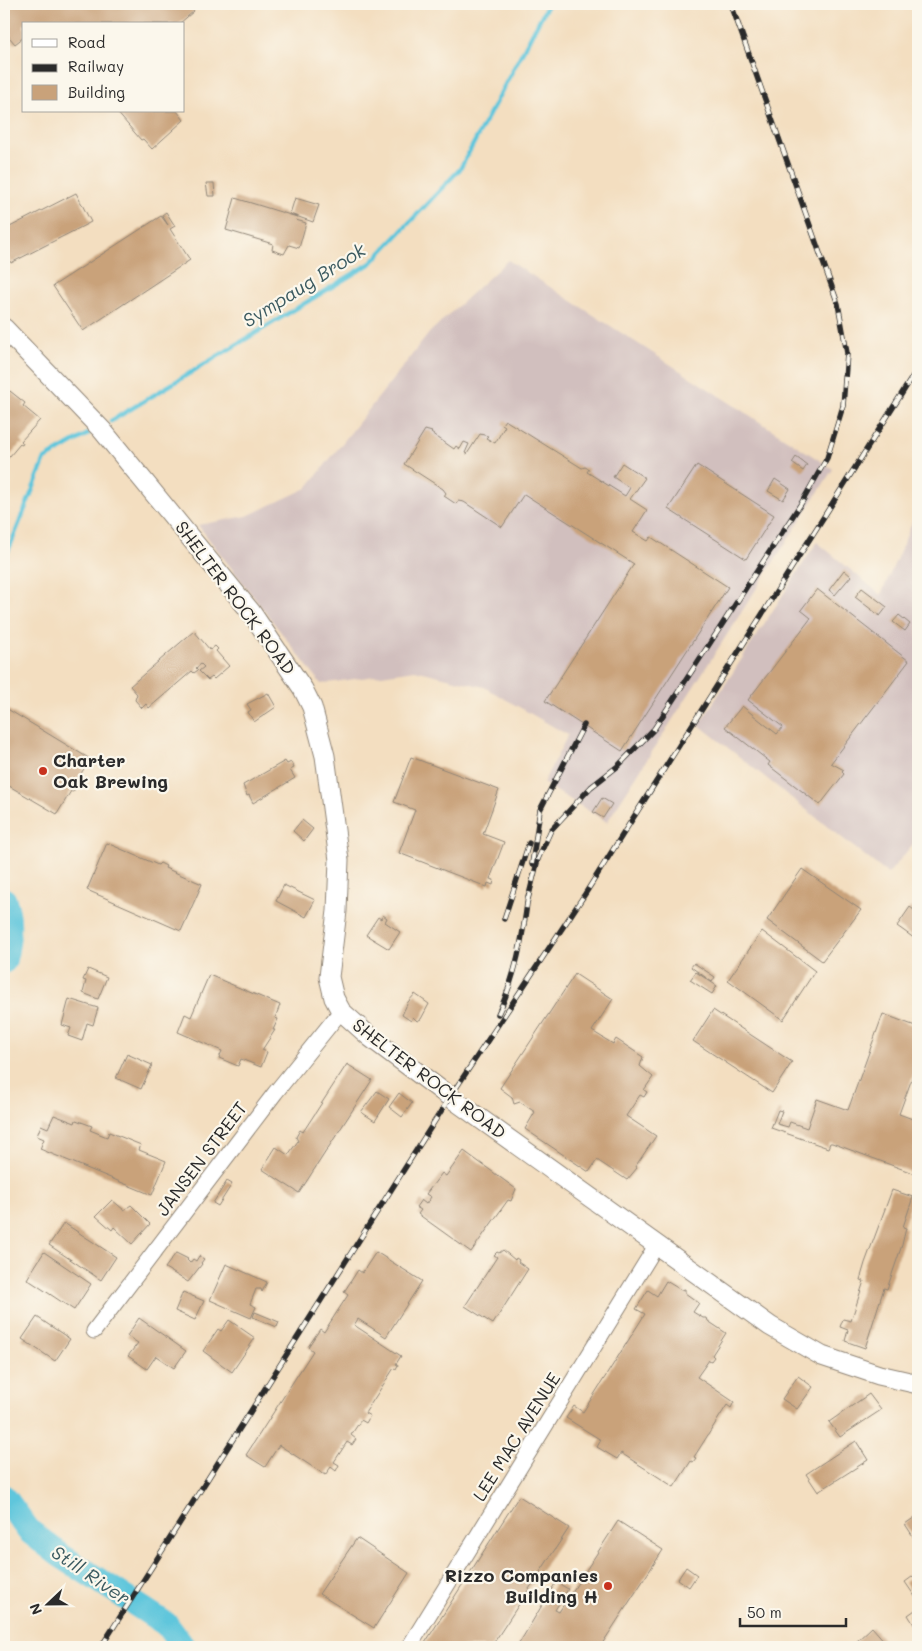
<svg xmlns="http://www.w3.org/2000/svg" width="922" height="1651" font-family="Mali,sans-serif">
<rect width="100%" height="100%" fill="#fbf7ec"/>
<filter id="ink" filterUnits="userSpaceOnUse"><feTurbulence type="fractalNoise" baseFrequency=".02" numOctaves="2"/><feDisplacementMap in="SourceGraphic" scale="10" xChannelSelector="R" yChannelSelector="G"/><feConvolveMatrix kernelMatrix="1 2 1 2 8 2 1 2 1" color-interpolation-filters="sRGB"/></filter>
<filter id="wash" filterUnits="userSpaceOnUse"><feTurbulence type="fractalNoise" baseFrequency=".0096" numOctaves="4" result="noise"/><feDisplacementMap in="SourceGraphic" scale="20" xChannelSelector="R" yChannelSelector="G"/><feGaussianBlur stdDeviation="1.12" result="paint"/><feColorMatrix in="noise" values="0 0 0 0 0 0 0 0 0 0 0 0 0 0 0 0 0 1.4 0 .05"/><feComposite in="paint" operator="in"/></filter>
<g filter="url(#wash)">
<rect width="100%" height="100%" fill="#f3dec0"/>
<path fill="#d1bfbe" d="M508,260L833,469L607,822L543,783L568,735L484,687L415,670L321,684L198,525L247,516L307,488L430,332Z
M918,509V838L888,874L699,725L817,542L881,595Z"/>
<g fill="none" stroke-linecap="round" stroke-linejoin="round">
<path stroke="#5fc6dc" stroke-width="4.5" d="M111,421L371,263L460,169L548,4
M4,561L45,459L88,434"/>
<path stroke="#5fc6dc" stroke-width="25" d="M4,900C12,919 9,941 4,961
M4,1497L29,1531L60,1555L166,1624L183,1647"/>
</g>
<g id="blocks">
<path fill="#c9a27a" d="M4,4H188L194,11L179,24H24V37L15,44L4,31Z
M116,111H177L184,120L152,149L143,139L141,140Z
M206,183H214L215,196H208Z
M76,193L91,222L11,263L4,250V230Z
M235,198L297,217L296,220L306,223L299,248L289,245L284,254L272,250L273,244L226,230Z
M295,198L319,205L313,222L290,214Z
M166,212L175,226L170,229L190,260L83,331L53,286L161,216L168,225L162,215Z
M4,390L8,393L10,391L25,403L23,406L40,420L21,441L23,443L22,445L20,444L4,463Z
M505,420L582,468L585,467L589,469L587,472L625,496L630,488L613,477L622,463L645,478L630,499L647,510L633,532L648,541L651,537L728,587L622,751L545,701L634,564L524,494L502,527L464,502L458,501L456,504L444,496L446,493L443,489L404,464L425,430L432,432L431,433L454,449L456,446L460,449L464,442L469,444L465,453L467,454L480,434L488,436L486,438L495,443L505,426L502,424Z
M796,457L807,465L803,471L792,463Z
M697,465L774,515L746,559L668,509Z
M775,479L790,489L783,500L768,491Z
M844,570L851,576L835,595L829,590Z
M862,588L887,607L880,616L855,597Z
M817,589L909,661L831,763L844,770L842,772L844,774L820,805L768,765L770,762L725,727L742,706L777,734L783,727L748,700L811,618L801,610Z
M899,615L910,624L905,631L893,622Z
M194,631L210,650L215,646L218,649L216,651L229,666L214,679L212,677L208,680L199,671L204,667L201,664L196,668L198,670L194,673L192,671L149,708L146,704L142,708L135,700L137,694L130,686Z
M268,693L276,707L254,722L248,712L251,710L247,704Z
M4,707L90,759L75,783L78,784L73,792L71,791L57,814L4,783Z
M411,757L499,790L483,834L504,842L490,879L494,880L493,885L488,883L487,887L399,853L415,810L394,802Z
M285,761L287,764L291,762L294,768L290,770L295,778L253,803L249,795L247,796L243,785Z
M602,798L612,804L603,818L593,812Z
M302,820L313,829L304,841L293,831Z
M107,843L158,865L160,863L166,866L165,868L202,884L181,931L87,890Z
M802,869L861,910L822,961L767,920Z
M284,885L315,900L306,917L276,901Z
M910,907L918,913V941L897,926Z
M383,915L387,918L385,922L400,932L389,949L366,935L378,917L381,919Z
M762,931L815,971L783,1020L728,980Z
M694,963L715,977L712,982L691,967Z
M88,969L107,977L98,999L83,993L86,981L83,980Z
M696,972L717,986L712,994L690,980Z
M575,974L613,999L592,1031L613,1044L616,1039L643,1057L640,1066L653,1077L644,1090L647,1092L644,1097L640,1095L626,1116L656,1136L635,1167L637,1168L627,1180L597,1160L589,1172L525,1129L535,1112L520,1102L514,1104L512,1097L500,1088Z
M209,975L280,1005L275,1018L278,1019L273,1030H275L262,1050L267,1052L261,1067L241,1059L238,1066L219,1058L222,1051L178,1032L185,1014L191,1017Z
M415,994L429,1004L421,1019L417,1021L413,1017L411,1021L402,1015L408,1002Z
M69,999L98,1008L93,1025L87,1023L82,1041L68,1036L71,1028L62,1025Z
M713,1010L792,1062L772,1093L693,1041Z
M883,1014L918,1027V1062L899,1114L918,1121V1175L832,1143H830L828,1148L771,1128L778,1110L782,1111L777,1124L788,1127L790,1122L807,1128L817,1099L848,1110Z
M127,1054L152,1065L141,1089L116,1078Z
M347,1064L372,1080L299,1193L262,1169L276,1147L288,1155L298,1141L296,1137L300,1130L303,1132Z
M377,1091L389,1099L375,1121L361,1112Z
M399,1093L412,1103L402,1117L389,1107Z
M54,1115L75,1123L76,1120L92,1126L90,1130L107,1137L109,1132L141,1145L139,1150L166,1161L152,1195L40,1149L44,1139L37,1136L41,1125L48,1128Z
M464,1151L516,1189L511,1201L508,1200L471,1252L418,1214L421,1210L416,1207L421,1200L426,1204L431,1197L426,1194L442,1173L446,1176Z
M227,1181L232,1184L218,1206L213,1203Z
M892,1190L913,1197L903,1227L906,1228L902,1245L887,1289L884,1288L865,1348L845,1341L848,1330L840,1327L843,1319L851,1321L864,1281L860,1280L865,1263Z
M112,1200L124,1210L131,1205L150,1224L132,1244L114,1227L112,1230L96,1216Z
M64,1223L116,1257L101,1280L49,1245Z
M503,1250L515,1260L516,1258L519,1260L518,1262L528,1269L493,1324L465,1306L497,1257L494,1255L497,1252L499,1253Z
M44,1252L91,1284L74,1310L27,1279Z
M376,1252L422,1281L386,1337L358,1319L354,1325L401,1356L396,1364L398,1365L396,1369L394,1368L365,1413L370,1416L366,1423L361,1420L351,1435L356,1439L352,1445L347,1442L334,1462L339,1465L336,1471L331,1467L325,1475L279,1445L265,1467L246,1455L313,1351L308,1347L320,1329L324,1332L348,1295L344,1292L358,1270L362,1273Z
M176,1253L188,1259L187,1260L190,1263L193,1259L196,1261L199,1256L204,1259L201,1263L202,1264L188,1282L165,1268Z
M226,1264L267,1282L262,1292L261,1289H256L250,1304L256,1307L251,1318L210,1300Z
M666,1281L681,1290L685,1289V1293L699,1303L693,1312L703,1318H707L708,1321L726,1333L712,1355L714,1357L711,1361L709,1360L697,1377L734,1402L731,1408L727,1405L694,1457L696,1458L693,1462L691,1461L674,1487L621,1453L617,1459L597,1447L601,1440L566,1418L574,1406L583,1412L645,1314L636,1309L648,1290L657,1296Z
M183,1292L204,1301L195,1320L175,1311Z
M255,1312L279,1322L277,1327L253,1317Z
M37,1317L70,1339L55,1361L22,1339Z
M139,1318L186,1351L174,1368L156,1356L147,1369L128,1356L138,1343L127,1336Z
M229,1320L255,1338L232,1372L203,1351L218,1329L221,1331Z
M798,1376L813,1387L797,1409L782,1399Z
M869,1394L881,1410L840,1437L829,1422Z
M856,1441L868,1460L818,1492L806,1474Z
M519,1496L569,1528L491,1647H431L425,1643Z
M918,1515V1544L905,1524Z
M618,1521L663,1550L600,1647H517L556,1582L568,1589L555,1610L559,1612Z
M357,1538L409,1573L374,1628L319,1594Z
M686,1567L697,1575L689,1587L678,1579Z
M916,1574L918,1578V1601L905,1582Z
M918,1608V1631L908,1615Z
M872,1627L886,1643L883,1645L884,1647H861L856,1642Z"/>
</g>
</g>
<g filter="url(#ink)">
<use href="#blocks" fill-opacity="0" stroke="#8f8476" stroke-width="1"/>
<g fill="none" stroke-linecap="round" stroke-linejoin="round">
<defs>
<path id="minor" d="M94,1331L275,1093L341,1011
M409,1647L656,1246"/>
<path id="tertiary" d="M4,328L102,430L251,612L303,689L312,707L325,756L339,860L337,911L329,977L334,998L341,1011L370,1037L450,1097L770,1326L822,1356L879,1375L918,1384"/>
</defs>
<use href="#minor" stroke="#8f8476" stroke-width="17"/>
<use href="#tertiary" stroke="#8f8476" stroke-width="21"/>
<use href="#minor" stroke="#fff" stroke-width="15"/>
<use href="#tertiary" stroke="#fff" stroke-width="19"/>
<defs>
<path id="rail" d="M532,864L540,810L584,725
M527,903L538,859L551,830L591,787L618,766L654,729L802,502L827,458L843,406L847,353L838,304L731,4
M504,919L529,843
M498,1014C516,977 523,936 528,896
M101,1647L450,1097L585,894L918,368"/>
</defs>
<use href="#rail" stroke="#2b2b2b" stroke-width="5.5"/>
<use href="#rail" stroke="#fbf7ec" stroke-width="4" stroke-dasharray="11" stroke-linecap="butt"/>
</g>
</g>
<g fill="#c8321e" stroke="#fbf7ec" stroke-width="2">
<circle cx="43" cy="771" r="5"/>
<circle cx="608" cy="1586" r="5"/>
</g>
<g text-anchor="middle" stroke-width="4.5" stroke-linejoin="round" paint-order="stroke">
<g font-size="18" fill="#2b2b2b" stroke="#fbf7ec">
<text transform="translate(235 598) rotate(53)" y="6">SHELTER ROCK ROAD</text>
<text transform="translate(429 1079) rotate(37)" y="6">SHELTER ROCK ROAD</text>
<text transform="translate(202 1159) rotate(-53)" y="6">JANSEN STREET</text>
<text transform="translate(517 1437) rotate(-58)" y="6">LEE MAC AVENUE</text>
</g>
<g font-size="18" font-weight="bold" fill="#2b2b2b" stroke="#fbf7ec" text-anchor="start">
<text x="53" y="767">Charter<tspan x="53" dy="21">Oak Brewing</tspan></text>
<text x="598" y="1582" text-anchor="end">Rizzo Companies<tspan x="598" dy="21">Building H</tspan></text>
</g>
<g font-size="19" font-style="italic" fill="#3b5a60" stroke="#fbf7ec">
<text transform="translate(304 285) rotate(-32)" y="7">Sympaug Brook</text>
<text transform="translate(91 1575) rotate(34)" y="7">Still River</text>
</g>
</g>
<rect width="922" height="1651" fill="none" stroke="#fbf7ec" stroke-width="20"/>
<rect x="22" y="22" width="162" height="90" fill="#fbf7ec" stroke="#a8a59f"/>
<rect x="32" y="39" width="25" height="8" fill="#ffffff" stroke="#a8a59f"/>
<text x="68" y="48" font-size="15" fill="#2b2b2b">Road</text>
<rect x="32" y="64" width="25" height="8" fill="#2b2b2b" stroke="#a8a59f"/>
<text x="68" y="72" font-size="15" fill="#2b2b2b">Railway</text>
<rect x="32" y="85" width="25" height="15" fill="#c9a27a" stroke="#a8a59f"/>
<text x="68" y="98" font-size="15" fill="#2b2b2b">Building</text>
<g transform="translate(48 1604) rotate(248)" stroke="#fbf7ec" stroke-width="4" paint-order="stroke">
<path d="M0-4L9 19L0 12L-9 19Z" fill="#2b2b2b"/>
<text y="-8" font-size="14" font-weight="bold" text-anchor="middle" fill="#2b2b2b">N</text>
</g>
<path d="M740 1618v8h106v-8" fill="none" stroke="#2b2b2b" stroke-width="2.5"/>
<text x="747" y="1618" font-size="15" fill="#2b2b2b" stroke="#fbf7ec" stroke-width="4" paint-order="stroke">50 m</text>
</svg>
